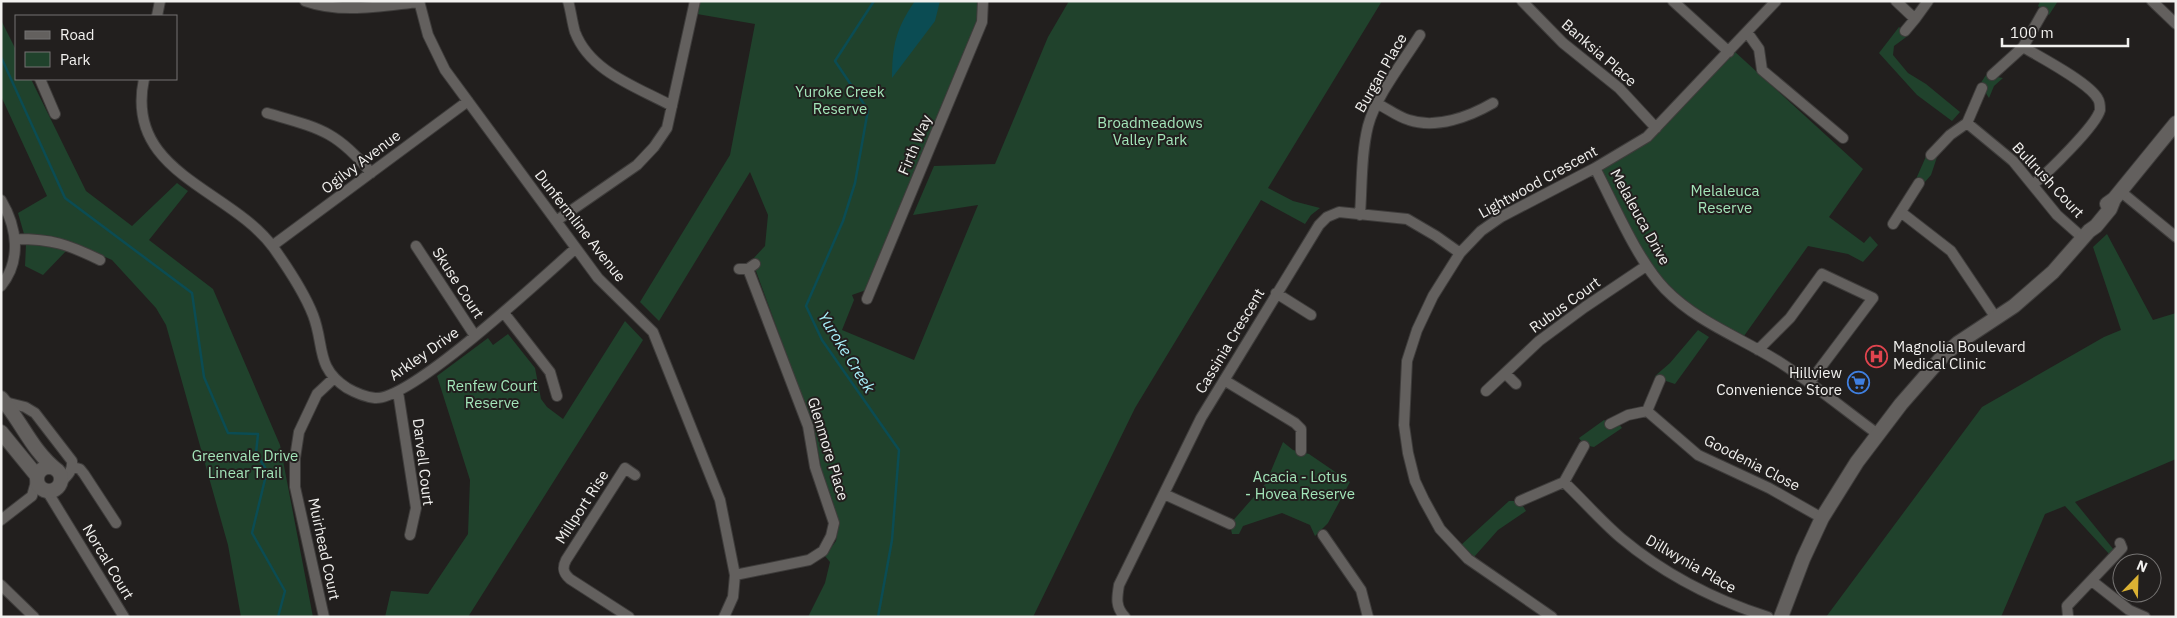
<svg xmlns="http://www.w3.org/2000/svg" width="2177" height="618" font-family="'IBM Plex Sans',sans-serif">
<rect width="100%" height="100%" fill="#221f1e"/>
<path fill="#20422c" d="M699,1H979L976,26L866,290L852,295L854,300L842,330L914,360L978,205L913,215L934,166L995,164L1048,37L1069,1H1382L1268,188L1293,201L1320,208L1311,215L1305,224L1261,200L1135,408L1033,617H808L825,583L830,562L825,556L836,541L838,527L833,502L824,483L814,430L752,260L765,246L768,215L750,172L659,321L640,302L730,155L755,24L697,14Z
M2040,1H2058L2049,15L2038,6Z
M1,20L16,50V79H31L86,191L132,226L177,183L188,191L149,240L213,289L280,445L313,617H241L228,545L166,325L156,308L112,260L74,243L51,236L24,234L18,213L47,196L1,96Z
M1899,27L1909,35L1894,46L1893,55L1908,73L1926,84L1960,112L1952,121L1917,95L1879,53Z
M1734,51L1863,169L1829,217L1864,243L1870,236L1878,245L1863,262L1848,254L1808,246L1744,336C1718,322 1692,308 1671,287C1643,261 1619,204 1600,169L1650,141Z
M1986,75L2003,78L1994,86L1989,98L1980,84Z
M1928,152L1937,157L1931,175L1924,183H1919L1916,179Z
M2107,234L2153,320L2176,313V459L2075,502L2114,550L2110,555L2065,506L2045,514L2001,617H1826L1982,407L2104,337L2121,330L2093,247Z
M26,244H48L67,250L43,275L25,266Z
M625,321L643,340L468,617H385L391,591L428,594L468,534L470,480L437,376L488,338L493,345L508,334L535,368L541,399L547,407L563,419Z
M1698,330L1709,337L1675,384L1657,378L1655,376L1670,363Z
M1604,420L1611,424H1619L1622,428L1594,447L1584,445L1579,438Z
M1283,442L1293,450L1309,454L1350,482L1328,523L1315,536L1310,525L1282,513L1243,526L1239,534H1232L1230,524L1266,483Z
M1509,501H1520L1526,511L1498,530L1474,557L1461,545Z"/>
<path fill="#0b4c53" d="M915,1H940L935,21L892,78C892,46 896,28 915,1Z"/>
<g fill="none" stroke-linecap="round" stroke-linejoin="round">
<path stroke="#0b4c53" stroke-width="2.5" d="M874,1L835,61L868,110L855,183L843,221L806,306L822,340L899,450L892,540L878,617
M1,57L65,198L192,293L204,377L228,433L258,434L256,453L267,471L252,533L285,591L278,617"/>
<defs>
<path id="street" d="M305,1C342,14 381,6 419,2
M419,1L428,35L445,70L598,278L653,332L720,500L735,575L733,597L724,617
M568,1C571,11 572,22 575,32C590,72 637,87 672,106
M1522,1L1563,43L1619,88L1656,128
M1673,1L1729,52
M1896,1L1915,19L1928,1
M2152,1L2176,24
M157,16L160,1
M1905,31L1915,19
M1747,32L1759,49L1762,70L1843,138
M2023,47C2040,57 2090,83 2098,99C2100,102 2100,108 2100,110C2096,126 2047,173 2034,184
M1992,75L2023,47L2043,12
M40,79L55,114
M144,79C124,173 229,188 273,247C288,268 304,292 313,315C325,346 315,367 347,388C354,392 366,397 375,398C411,401 544,276 576,248
M1378,104C1388,109 1398,117 1409,120C1436,129 1469,117 1493,103
M267,113C318,128 336,130 371,173
M1967,123L2013,161L2057,215L2083,238
M1931,155L1950,135L1967,123L1982,88
M1595,168C1614,204 1637,260 1665,289C1698,323 1742,338 1781,363C1815,385 1846,411 1879,435
M2120,191L2176,237
M1,200C17,227 22,260 1,286
M1902,213L1951,251L1996,318
M1360,215C1362,186 1361,154 1368,126C1376,96 1403,62 1420,35
M556,221L637,165L654,147L667,128L695,1
M1893,224L1919,183
M16,239C52,239 67,244 100,260
M272,246L468,101
M416,246L475,336
M739,269H748L755,264
M1276,293L1311,315
M867,299L982,22L983,1
M504,313L550,372L557,396
M1758,350L1790,318L1822,274L1873,298L1809,383
M1505,373L1516,384
M1224,380L1295,423L1301,429V451
M1486,391L1539,341L1585,307L1646,266
M398,392L416,508L410,535
M5,402L25,407L35,413L72,461C73,471 67,476 60,483
M1647,411L1698,455L1769,488L1822,518
M1610,424L1628,415L1647,411L1660,380
M73,467L80,469L84,474L116,523
M1564,482C1583,500 1601,521 1621,538C1664,574 1715,600 1768,617
M47,491L124,617
M1164,494L1230,524
M1520,501L1564,482L1584,446
M1,520L32,496L37,478
M1323,535L1361,590L1368,617
M735,575L809,560L823,551L831,536L834,523L815,467L808,426L748,269
M2092,581L2129,610L2145,617
M1,585L34,617
M2068,616L2067,606L2122,548L2120,543
M324,617L295,487V458L299,432L317,394L333,379
M629,617L570,579C563,573 562,568 566,560L625,468L635,475
M1125,617C1115,607 1117,597 1119,585L1201,418L1319,225L1327,217L1339,212L1407,219L1436,236L1460,253
M1552,617L1468,559L1440,529L1424,500L1415,481L1408,453L1404,425L1407,361L1417,330L1433,296L1460,253L1481,231L1501,217L1595,168L1647,137L1776,1"/>
<path id="secondary" d="M2107,204L2114,199L2176,123
M1,398C22,422 32,451 58,471
M1,432L37,476
M37 479a12 12 0 1 1 24 0a12 12 0 1 1-24 0Z
M1781,617L1803,559L1822,518L1857,462L1901,404L1943,356L1958,343L2014,306L2053,272L2089,231L2096,226L2110,209L2114,199"/>
</defs>
<use href="#street" stroke="#3e3c3b" stroke-width="12"/>
<use href="#secondary" stroke="#3e3c3b" stroke-width="16"/>
<use href="#street" stroke="#63605e" stroke-width="10"/>
<use href="#secondary" stroke="#63605e" stroke-width="14"/>
</g>
<defs>
<symbol id="hospital-ring" viewBox="-11 -11 22 22"><circle r="9.5" fill="#221f1e" stroke="#e0444e" stroke-width="1.5"/><path d="M-5-5h3v3.5h4V-5h3V5h-3V1.5h-4V5h-3Z" fill="#e0444e"/></symbol>
<symbol id="supermarket-ring" viewBox="-11 -11 22 22"><circle r="9.5" fill="#221f1e" stroke="#3f7fe0" stroke-width="1.5"/><path d="M-6-5.5h2.5l.6 2H6L4.5 2H-2.5L-4.4-4H-6ZM-1.5 3.2a1.3 1.3 0 1 0 .1 0ZM3 3.2a1.3 1.3 0 1 0 .1 0Z" fill="#3f7fe0"/></symbol>
</defs>
<g fill-rule="evenodd">
<use href="#hospital-ring" x="1864" y="344" width="25" height="25"/>
<use href="#supermarket-ring" x="1846" y="370" width="25" height="25"/>
</g>
<g text-anchor="middle" stroke-width="4" stroke-linejoin="round" paint-order="stroke">
<g font-size="15" fill="#f2f1ef" stroke="#221f1e">
<text transform="translate(1599 53) rotate(41)" y="5">Banksia Place</text>
<text transform="translate(1381 73) rotate(-60)" y="5">Burgan Place</text>
<text transform="translate(915 145) rotate(-67)" y="5">Firth Way</text>
<text transform="translate(361 162) rotate(-37)" y="5">Ogilvy Avenue</text>
<text transform="translate(2048 180) rotate(47)" y="5">Bullrush Court</text>
<text transform="translate(1538 182) rotate(-29)" y="5">Lightwood Crescent</text>
<text transform="translate(1640 217) rotate(61)" y="5">Melaleuca Drive</text>
<text transform="translate(580 226) rotate(52)" y="5">Dunfermline Avenue</text>
<text transform="translate(458 283) rotate(57)" y="5">Skuse Court</text>
<text transform="translate(1565 305) rotate(-36)" y="5">Rubus Court</text>
<text transform="translate(1230 341) rotate(-59)" y="5">Cassinia Crescent</text>
<text transform="translate(424 354) rotate(-35)" y="5">Arkley Drive</text>
<text transform="translate(828 449) rotate(73)" y="5">Glenmore Place</text>
<text transform="translate(423 462) rotate(83)" y="5">Darvell Court</text>
<text transform="translate(1752 463) rotate(27)" y="5">Goodenia Close</text>
<text transform="translate(582 507) rotate(-57)" y="5">Millport Rise</text>
<text transform="translate(324 549) rotate(78)" y="5">Muirhead Court</text>
<text transform="translate(108 562) rotate(59)" y="5">Norcal Court</text>
<text transform="translate(1691 564) rotate(30)" y="5">Dillwynia Place</text>
</g>
<g font-size="15" fill="#a3e5b9" stroke="#221f1e">
<text x="840" y="97">Yuroke Creek<tspan x="840" dy="17">Reserve</tspan></text>
<text x="1150" y="128">Broadmeadows<tspan x="1150" dy="17">Valley Park</tspan></text>
<text x="1725" y="196">Melaleuca<tspan x="1725" dy="17">Reserve</tspan></text>
<text x="492" y="391">Renfew Court<tspan x="492" dy="17">Reserve</tspan></text>
<text x="245" y="461">Greenvale Drive<tspan x="245" dy="17">Linear Trail</tspan></text>
<text x="1300" y="482">Acacia - Lotus<tspan x="1300" dy="17">- Hovea Reserve</tspan></text>
</g>
<g font-size="15" fill="#f2f1ef" stroke="#221f1e" text-anchor="start">
<text x="1893" y="352">Magnolia Boulevard<tspan x="1893" dy="17">Medical Clinic</tspan></text>
<text x="1842" y="378" text-anchor="end">Hillview<tspan x="1842" dy="17">Convenience Store</tspan></text>
</g>
<g font-size="16" font-style="italic" fill="#a8f1fb" stroke="#221f1e">
<text transform="translate(847 352) rotate(58)" y="6">Yuroke Creek</text>
</g>
</g>
<rect width="2177" height="618" fill="none" stroke="#f2f1ef" stroke-width="5"/>
<rect x="15" y="15" width="162" height="65" fill="#221f1e" stroke="#757372"/>
<rect x="25" y="31" width="25" height="8" fill="#63605e" stroke="#757372"/>
<text x="60" y="40" font-size="15" fill="#f2f1ef">Road</text>
<rect x="25" y="52" width="25" height="15" fill="#20422c" stroke="#757372"/>
<text x="60" y="65" font-size="15" fill="#f2f1ef">Park</text>
<g transform="translate(2137 578) rotate(23)"><circle r="24" fill="#221f1e" stroke="#757372"/>
<path d="M0-4L9 19L0 12L-9 19Z" fill="#dbb233"/>
<text y="-8" font-size="14" font-weight="bold" text-anchor="middle" fill="#f2f1ef">N</text>
</g>
<path d="M2002 38v8h126v-8" fill="none" stroke="#f2f1ef" stroke-width="2.5"/>
<text x="2010" y="38" font-size="15" fill="#f2f1ef" stroke="#221f1e" stroke-width="4" paint-order="stroke">100 m</text>
</svg>
